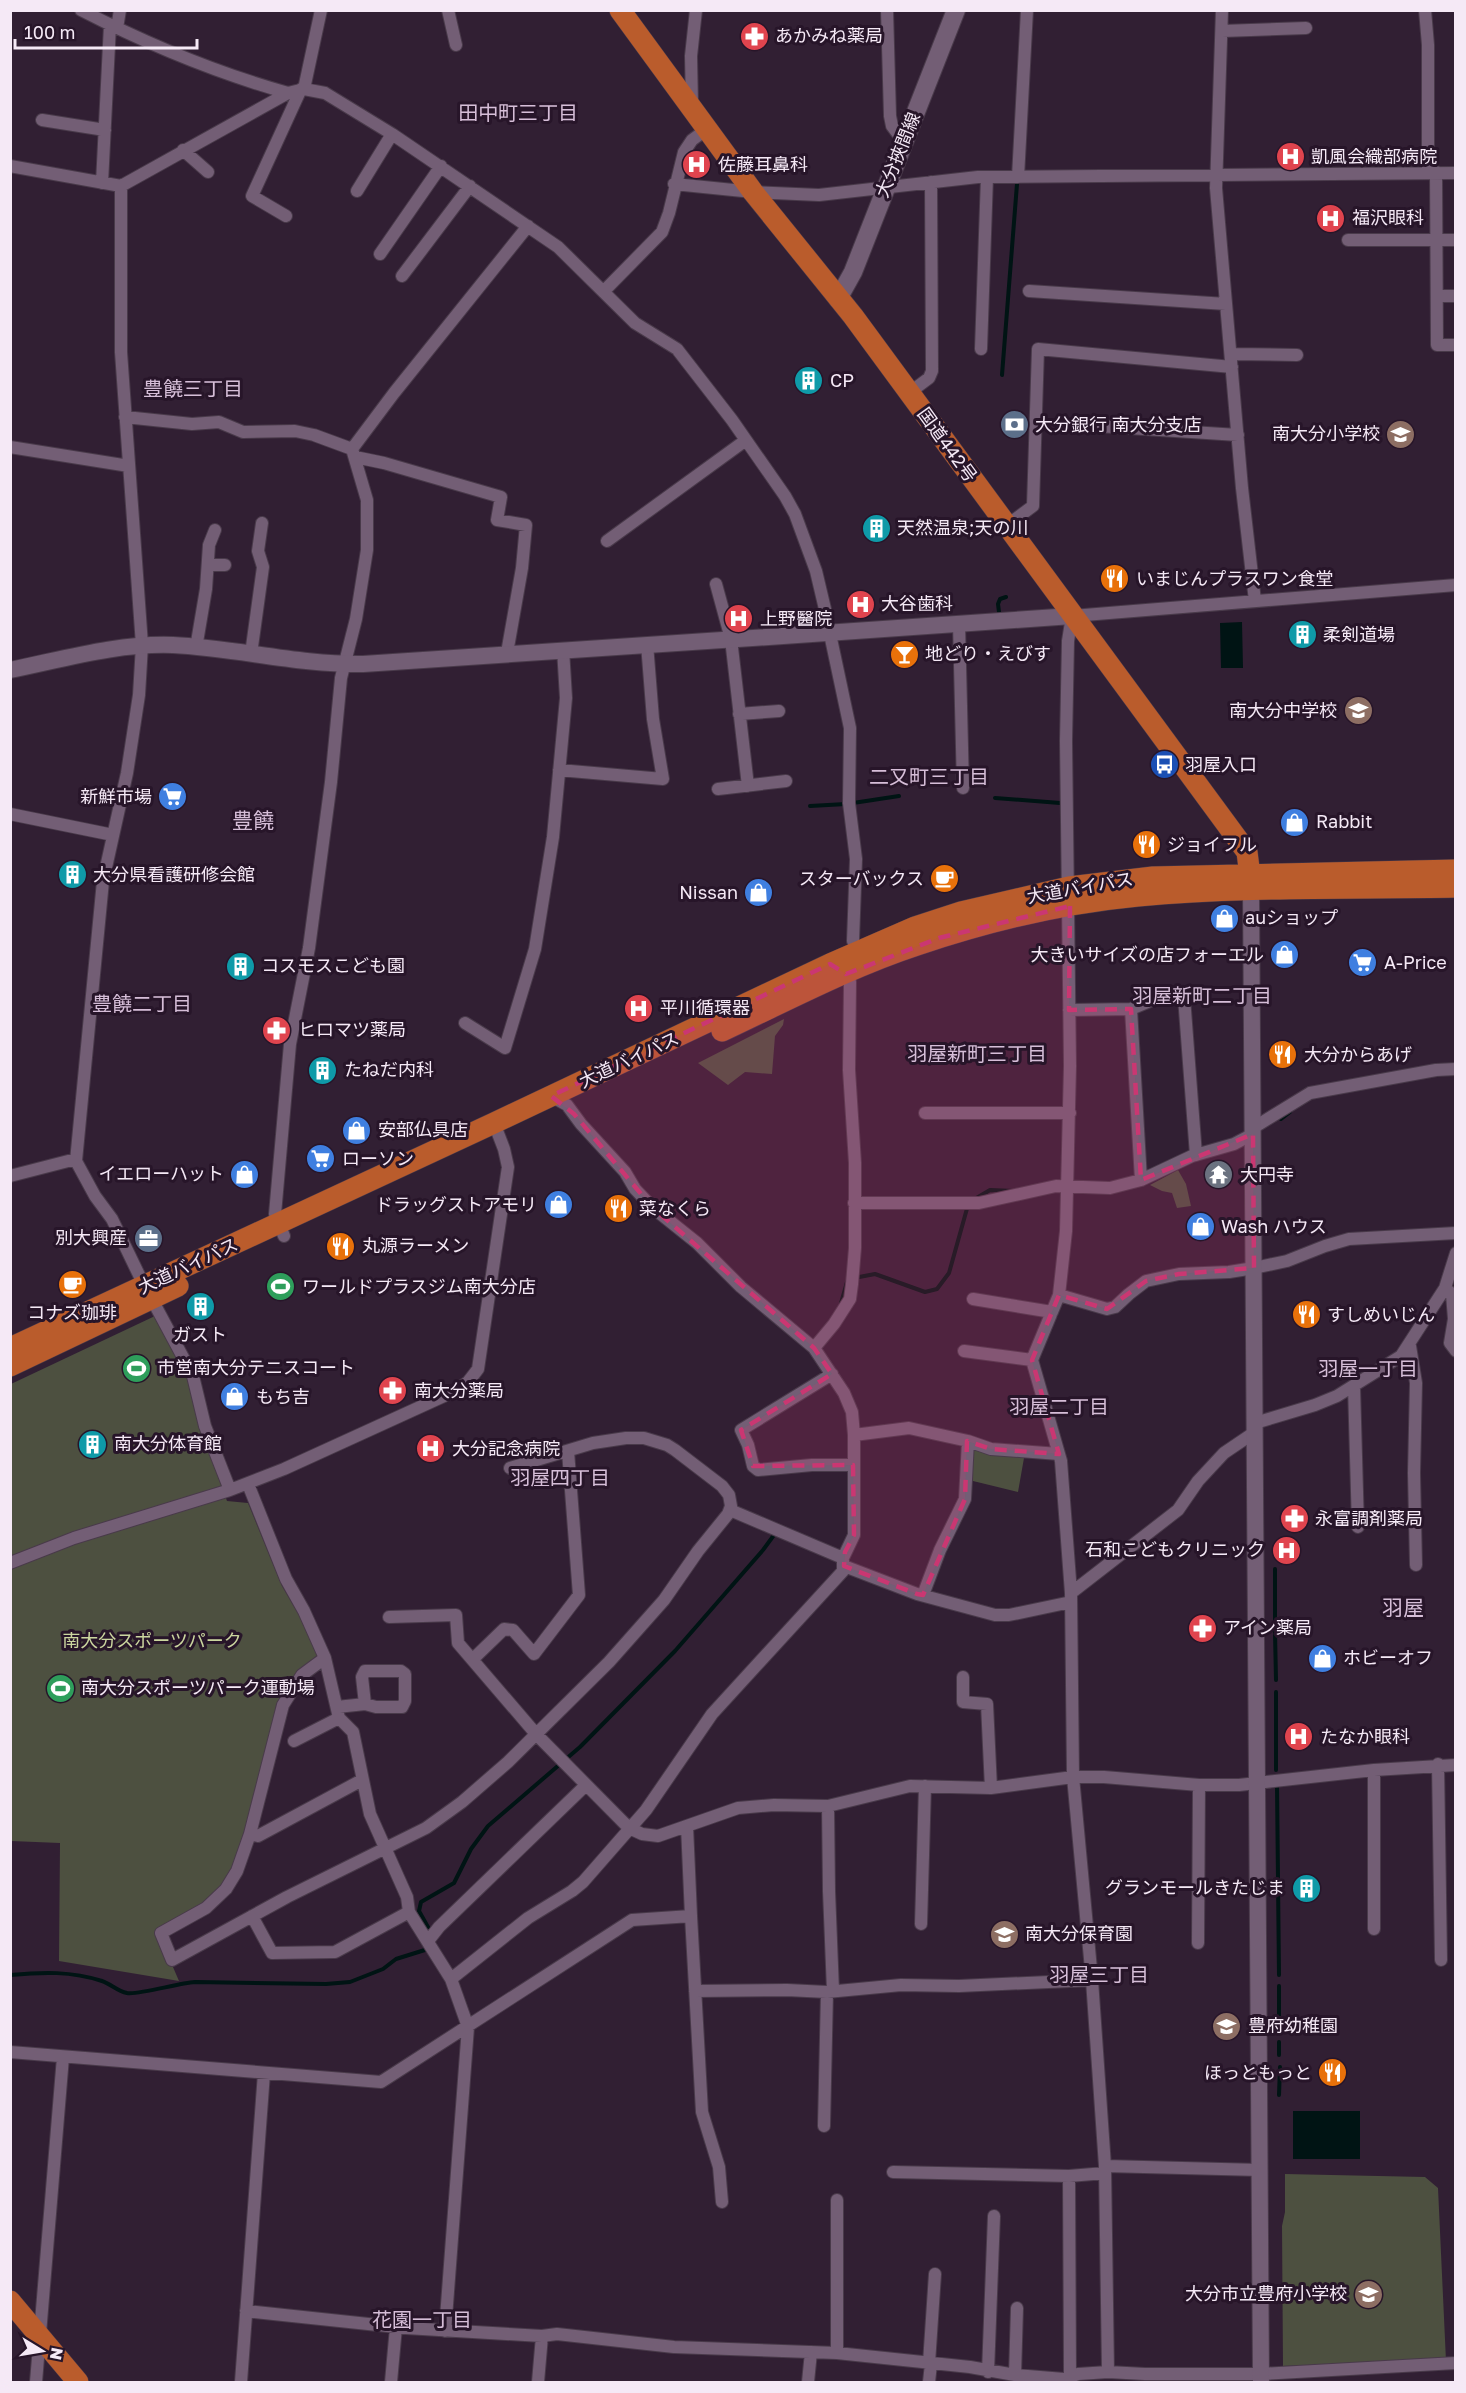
<svg xmlns="http://www.w3.org/2000/svg" width="1466" height="2393" font-family="'Golos Text','Noto Sans JP',sans-serif">
<rect width="100%" height="100%" fill="#311f33"/>
<path fill="#4d5040" d="M784,1019L783,1025L775,1036L772,1074L745,1072L728,1085L698,1063Z
M1178,1170L1186,1184L1191,1206L1177,1208L1172,1193L1162,1191L1150,1185Z
M155,1316L188,1377L200,1427L227,1501L248,1503L282,1586L302,1620L318,1655L299,1670L233,1869C215,1903 190,1914 158,1932L179,1981L59,1961L60,1843L11,1841V1384Z
M971,1446L1024,1458L1018,1492L973,1481Z
M1285,2174L1425,2177L1438,2188L1446,2361L1283,2366L1282,2226L1285,2212Z"/>
<path fill="#001414" d="M1242,622L1243,668H1221L1220,623Z
M1293,2111H1360V2159H1293Z"/>
<g fill="none" stroke-linecap="round" stroke-linejoin="round">
<path stroke="#001414" stroke-width="4" d="M1002,375L1017,184
M999,612L998,604L1000,599L1006,597
M995,798L1060,803
M853,803L899,796
M810,806L846,804
M1281,1119L1290,1112
M973,1200L990,1190L1014,1191
M854,1278L875,1274L925,1292L937,1289L949,1273L968,1205
M844,1303H841L847,1282
M1275,1569V1619
M1275,1632L1276,1680
M1276,1692V1770
M1277,1785L1279,1975
M429,1935V1929L419,1911L421,1902L454,1883L471,1849L488,1826L580,1747L675,1651L763,1550L774,1535H778
M10,1975C43,1972 71,1971 102,1981C111,1984 117,1991 127,1993C140,1995 178,1983 195,1982L326,1984L350,1982L383,1969L396,1959L428,1949
M1279,1986V2030
M1279,2042V2055
M1279,2095L1280,2067"/>
<defs>
<path id="minor" d="M81,10C147,44 217,73 288,93
M448,10L456,45
M887,10L890,116L892,126L904,142
M1222,10L1216,188L1242,488L1255,601
M1425,10L1428,45V172
M117,28L120,10
M1222,31L1306,28
M304,89L321,10
M692,105L691,56L696,10
M42,120L105,130
M183,150L208,172
M10,166L121,186L288,93L304,89L325,93L392,134L558,247L635,323L677,349L732,420L785,496L795,514L816,571L825,609L827,635
M1436,172L1437,345H1456
M1018,177L1027,10
M102,183L110,25
M674,184L753,192L819,195L978,177L1456,173
M121,186V352L142,645L139,695L127,773L103,881L76,1161L95,1196L112,1219L140,1277L193,1376L205,1426L230,1490L284,1469L455,1391L468,1382L478,1369L508,1167L504,1149L494,1123
M357,191L392,134
M286,216L252,196L301,89
M1348,240H1456
M380,254L441,166
M402,276L470,186
M604,291L662,232L669,213L684,152L692,140L707,129
M1029,291L1226,304
M1437,296H1456
M981,349L987,177
M1231,354L1297,355
M909,393L929,378L932,371L931,182
M125,417L192,424L219,422L243,432L295,431L314,435L352,449L367,500V550L356,619L341,678L331,782L309,948L290,1044L275,1214L284,1236
M1082,425L1238,435
M10,447L129,466
M352,449L394,393L528,226
M355,457L384,463L501,497L497,520L526,525L522,568L507,653
M1006,526L1033,506L1038,349L1232,367
M607,541L746,440
M208,565H225
M716,584L731,639L748,786
M959,624L963,788
M830,634L850,728L849,803L856,859L853,941L861,955
M196,648L206,589L209,545L215,530
M251,654L263,567L258,551L262,523
M739,714L779,711
M559,770L663,779L653,719L647,644
M718,789L786,781
M10,814L113,835
M1131,1009L1141,1180
M1069,1010L1131,1009L1157,998L1184,997L1196,1155
M465,1023L505,1048L535,949L553,837L566,698L563,649
M551,1096L567,1105L581,1124L625,1172L635,1189L652,1207L697,1243L741,1287L814,1348L844,1393L852,1412L854,1435L909,1428L968,1441L991,1449L1059,1454
M925,1113H1070
M1253,1128L1310,1093L1436,1070L1456,1069
M10,1176L76,1159
M854,1203H979L1056,1186L1110,1188L1141,1180L1192,1156L1234,1144L1253,1134
M1445,1288L1452,1294L1454,1319L1450,1343L1456,1351
M1059,1295L1107,1309L1115,1307L1129,1294L1146,1281L1179,1274L1229,1272L1254,1268L1287,1261L1325,1246L1349,1239L1456,1233
M973,1299L1052,1312
M1410,1346L1416,1383L1414,1473L1416,1565
M814,1348L834,1324L850,1299L852,1284L855,1248V1163L849,1070L850,982L846,974L842,971
M964,1351L1032,1360
M832,1374L741,1430L748,1445L753,1466L758,1470L812,1465H853
M1354,1386L1358,1527
M1255,1423L1315,1405L1337,1396L1401,1356L1445,1288L1456,1253
M248,1484L286,1579L304,1611L325,1658L302,1675L283,1705L250,1834L237,1871L226,1889L206,1908L161,1933L172,1960L287,1897L426,1828L462,1802L508,1762L609,1662L664,1600L698,1551L728,1514L731,1506L729,1495L722,1486L675,1450L667,1445L644,1438H626L593,1443L510,1468
M843,1558L854,1535V1435
M10,1563L74,1538L230,1490
M844,1566L917,1594L995,1615H1009L1071,1602
M1071,1593L1061,1461L1032,1360L1059,1295L1066,1231L1070,1066L1066,741L1068,641L1072,616L1456,585
M923,1595L940,1550L965,1499L968,1441
M389,1617L456,1615L458,1643L536,1734L629,1828L642,1834L658,1836L738,1808L774,1805L828,1806L910,1786L991,1788L1073,1777H1104L1199,1785H1239L1374,1770L1456,1765
M325,1658L339,1718L353,1732L370,1814L407,1897L409,1912L451,1979L468,2027L445,2331
M473,1659L504,1629L513,1630L534,1654L579,1595L568,1451
M963,1677V1702L987,1704L991,1788
M337,1707L365,1704L362,1677L365,1671H401L405,1674V1701L402,1707H376L365,1704
M294,1741L339,1718
M1438,1764L1441,1960
M1374,1770V1929
M828,1806L829,1891L833,1991
M250,1834L258,1836L362,1780
M252,1916L272,1953L335,1952L409,1912
M691,1916L702,2112L719,2167L722,2202
M921,1924L925,1786
M428,1941L439,1927L586,1785
M1198,1943L1199,1785
M451,1979L528,1918L572,1891L583,1882L646,1810L712,1714L843,1571V1558L730,1510
M695,1991L787,1990L827,1992L901,1985L959,1986L1092,1980
M10,2052L381,2082L632,1920L691,1916L687,1826
M824,2126L827,1992
M1105,2166L1260,2170
M893,2172L1069,2176L1105,2173
M1069,2176L1070,2378
M837,2200V2353
M246,2311L406,2328L542,2336L557,2334L674,2347L837,2353L970,2367L1015,2375L1064,2379L1078,2374L1108,2372L1145,2374H1261L1456,2363
M929,2363L935,2274
M988,2372L994,2216
M1108,2372L1105,2166L1092,1980L1073,1777L1071,1593L1178,1510L1198,1481L1224,1453L1255,1432
M1015,2375L1017,2308
M36,2382L63,2057
M241,2382L264,2073
M391,2382L396,2327
M538,2382L542,2336
M808,2382L811,2352
M929,2382L931,2364"/>
<path id="tertiary" d="M10,670C64,659 118,643 173,645C236,648 299,665 363,664C599,647 836,634 1072,616
M1251,890L1261,2382"/>
<path id="secondary" d="M838,299L853,272L956,10"/>
<path id="trunk" d="M620,10L753,192L853,316L1247,852L1251,884
M722,1031C786,1001 850,967 917,945C988,921 1064,903 1138,896C1243,886 1350,889 1456,887
M10,1348L494,1123L830,964L915,927L961,912L1069,887L1153,877L1456,870
M10,1366L178,1286
M10,2301L78,2382"/>
</defs>
<use href="#minor" stroke="#493a4a" stroke-width="14"/>
<use href="#tertiary" stroke="#493a4a" stroke-width="18"/>
<use href="#secondary" stroke="#493a4a" stroke-width="20"/>
<use href="#trunk" stroke="#493a4a" stroke-width="22"/>
<use href="#minor" stroke="#735e75" stroke-width="12"/>
<use href="#tertiary" stroke="#735e75" stroke-width="16"/>
<use href="#secondary" stroke="#735e75" stroke-width="18"/>
<use href="#trunk" stroke="#ba5c2c" stroke-width="21"/>
</g>
<path fill="#ca3772" fill-opacity="0.2" stroke="#ca3772" stroke-width="4.5" stroke-dasharray="12 8" stroke-linejoin="round" d="M1070,906L1069,1010L1131,1009L1141,1180L1253,1134L1254,1268L1179,1274L1146,1281L1107,1309L1059,1295L1032,1360L1059,1454L991,1449L967,1441L965,1499L923,1595L917,1594L844,1566L845,1552L854,1535L853,1465L753,1466L741,1430L832,1374L814,1348L652,1207L574,1114L551,1096L830,964L846,974L939,938Z"/>
<defs>
<symbol id="pharmacy-disc" viewBox="-11 -11 22 22"><circle r="9.5" fill="#e0444e" stroke="#271529"/><path d="M-2-6h4v4h4v4h-4v4h-4v-4h-4v-4h4Z" fill="#fff"/></symbol>
<symbol id="hospital-disc" viewBox="-11 -11 22 22"><circle r="9.5" fill="#e0444e" stroke="#271529"/><path d="M-5-5h3v3.5h4V-5h3V5h-3V1.5h-4V5h-3Z" fill="#fff"/></symbol>
<symbol id="building-disc" viewBox="-11 -11 22 22"><circle r="9.5" fill="#0f9aa8" stroke="#271529"/><path d="M-4-6H4V6H1V3H-1V6H-4ZM-2.5-4.3h1.7v1.8h-1.7ZM.8-4.3h1.7v1.8H.8ZM-2.5-1h1.7V.8h-1.7ZM.8-1h1.7V.8H.8Z" fill="#fff"/></symbol>
<symbol id="bank-disc" viewBox="-11 -11 22 22"><circle r="9.5" fill="#5c6f8a" stroke="#271529"/><path d="M-6-4H6V4H-6ZM0-2.3a2.3 2.3 0 1 0 0 4.6a2.3 2.3 0 1 0 0-4.6Z" fill="#fff"/></symbol>
<symbol id="school-disc" viewBox="-11 -11 22 22"><circle r="9.5" fill="#8d6e63" stroke="#271529"/><path d="M0-5L7-2L0 1L-7-2ZM-4 1L0 2.5L4 1V4Q0 6-4 4Z" fill="#fff"/></symbol>
<symbol id="restaurant-disc" viewBox="-11 -11 22 22"><circle r="9.5" fill="#e8710a" stroke="#271529"/><path d="M-5-6h1v4h1v-4h1v4h1v-4h1v5L-1.5 .5V6h-2V.5L-5-1ZM5-6V6H3V1.5H1.5Q1.5-4 5-6Z" fill="#fff"/></symbol>
<symbol id="bar-disc" viewBox="-11 -11 22 22"><circle r="9.5" fill="#e8710a" stroke="#271529"/><path d="M-6-5H6L.8 .8V4.5H3.5V6h-7V4.5H-.8V.8Z" fill="#fff"/></symbol>
<symbol id="bus-disc" viewBox="-11 -11 22 22"><circle r="9.5" fill="#1a4fb4" stroke="#271529"/><path d="M-5-6H5V4H4V6H2V4H-2V6H-4V4H-5ZM-3.5-4V0h7V-4ZM-3.5 1.2v1.5H-2V1.2ZM2 1.2v1.5H3.5V1.2Z" fill="#fff"/></symbol>
<symbol id="supermarket-disc" viewBox="-11 -11 22 22"><circle r="9.5" fill="#3f7fe0" stroke="#271529"/><path d="M-6-5.5h2.5l.6 2H6L4.5 2H-2.5L-4.4-4H-6ZM-1.5 3.2a1.3 1.3 0 1 0 .1 0ZM3 3.2a1.3 1.3 0 1 0 .1 0Z" fill="#fff"/></symbol>
<symbol id="shop-disc" viewBox="-11 -11 22 22"><circle r="9.5" fill="#3f7fe0" stroke="#271529"/><path d="M-5-2.5h2.3a2.7 3.5 0 0 1 5.4 0H5L5.5 6h-11ZM-1.5-2.5h3a1.5 2.3 0 0 0-3 0Z" fill="#fff"/></symbol>
<symbol id="cafe-disc" viewBox="-11 -11 22 22"><circle r="9.5" fill="#e8710a" stroke="#271529"/><path d="M-5.5-4.5H6V0H3Q3 3.5 0 3.5H-2.5Q-5.5 3.5-5.5 0ZM3-3.2v2h1.7v-2ZM-6 4.5H4V6H-6Z" fill="#fff"/></symbol>
<symbol id="temple-disc" viewBox="-11 -11 22 22"><circle r="9.5" fill="#6b7280" stroke="#271529"/><path d="M0-6L5-2H3V0L6.5 2.5H4V6H1.5V3h-3V6H-4V2.5H-6.5L-3 0V-2H-5Z" fill="#fff"/></symbol>
<symbol id="office-disc" viewBox="-11 -11 22 22"><circle r="9.5" fill="#5c6f8a" stroke="#271529"/><path d="M-6-3h4V-5.5h4V-3h4V5H-6ZM-1-4.5V-3h2v-1.5ZM-6 0V1H6V0Z" fill="#fff"/></symbol>
<symbol id="stadium-disc" viewBox="-11 -11 22 22"><circle r="9.5" fill="#2e9e5b" stroke="#271529"/><path d="M0-5a6.5 5 0 1 0 0 10a6.5 5 0 1 0 0-10ZM-3.5-1.8h7v3.6h-7Z" fill="#fff"/></symbol>
</defs>
<g fill-rule="evenodd">
<use href="#pharmacy-disc" x="738" y="20" width="33" height="33"/>
<use href="#hospital-disc" x="1274" y="140" width="33" height="33"/>
<use href="#hospital-disc" x="680" y="148" width="33" height="33"/>
<use href="#hospital-disc" x="1314" y="202" width="33" height="33"/>
<use href="#building-disc" x="792" y="364" width="33" height="33"/>
<use href="#bank-disc" x="998" y="408" width="33" height="33"/>
<use href="#school-disc" x="1384" y="418" width="33" height="33"/>
<use href="#building-disc" x="860" y="512" width="33" height="33"/>
<use href="#restaurant-disc" x="1098" y="562" width="33" height="33"/>
<use href="#hospital-disc" x="844" y="588" width="33" height="33"/>
<use href="#hospital-disc" x="722" y="602" width="33" height="33"/>
<use href="#building-disc" x="1286" y="618" width="33" height="33"/>
<use href="#bar-disc" x="888" y="638" width="33" height="33"/>
<use href="#school-disc" x="1342" y="694" width="33" height="33"/>
<use href="#bus-disc" x="1148" y="748" width="33" height="33"/>
<use href="#supermarket-disc" x="156" y="780" width="33" height="33"/>
<use href="#shop-disc" x="1278" y="806" width="33" height="33"/>
<use href="#restaurant-disc" x="1130" y="828" width="33" height="33"/>
<use href="#building-disc" x="56" y="858" width="33" height="33"/>
<use href="#cafe-disc" x="928" y="862" width="33" height="33"/>
<use href="#shop-disc" x="742" y="876" width="33" height="33"/>
<use href="#shop-disc" x="1208" y="902" width="33" height="33"/>
<use href="#shop-disc" x="1268" y="938" width="33" height="33"/>
<use href="#supermarket-disc" x="1346" y="946" width="33" height="33"/>
<use href="#building-disc" x="224" y="950" width="33" height="33"/>
<use href="#hospital-disc" x="622" y="992" width="33" height="33"/>
<use href="#pharmacy-disc" x="260" y="1014" width="33" height="33"/>
<use href="#restaurant-disc" x="1266" y="1038" width="33" height="33"/>
<use href="#building-disc" x="306" y="1054" width="33" height="33"/>
<use href="#shop-disc" x="340" y="1114" width="33" height="33"/>
<use href="#supermarket-disc" x="304" y="1142" width="33" height="33"/>
<use href="#shop-disc" x="228" y="1158" width="33" height="33"/>
<use href="#temple-disc" x="1202" y="1158" width="33" height="33"/>
<use href="#shop-disc" x="542" y="1188" width="33" height="33"/>
<use href="#restaurant-disc" x="602" y="1192" width="33" height="33"/>
<use href="#shop-disc" x="1184" y="1210" width="33" height="33"/>
<use href="#office-disc" x="132" y="1222" width="33" height="33"/>
<use href="#restaurant-disc" x="324" y="1230" width="33" height="33"/>
<use href="#cafe-disc" x="56" y="1268" width="33" height="33"/>
<use href="#stadium-disc" x="264" y="1270" width="33" height="33"/>
<use href="#building-disc" x="184" y="1290" width="33" height="33"/>
<use href="#restaurant-disc" x="1290" y="1298" width="33" height="33"/>
<use href="#stadium-disc" x="120" y="1352" width="33" height="33"/>
<use href="#pharmacy-disc" x="376" y="1374" width="33" height="33"/>
<use href="#shop-disc" x="218" y="1380" width="33" height="33"/>
<use href="#building-disc" x="76" y="1428" width="33" height="33"/>
<use href="#hospital-disc" x="414" y="1432" width="33" height="33"/>
<use href="#pharmacy-disc" x="1278" y="1502" width="33" height="33"/>
<use href="#hospital-disc" x="1270" y="1534" width="33" height="33"/>
<use href="#pharmacy-disc" x="1186" y="1612" width="33" height="33"/>
<use href="#shop-disc" x="1306" y="1642" width="33" height="33"/>
<use href="#stadium-disc" x="44" y="1672" width="33" height="33"/>
<use href="#hospital-disc" x="1282" y="1720" width="33" height="33"/>
<use href="#building-disc" x="1290" y="1872" width="33" height="33"/>
<use href="#school-disc" x="988" y="1918" width="33" height="33"/>
<use href="#school-disc" x="1210" y="2010" width="33" height="33"/>
<use href="#restaurant-disc" x="1316" y="2056" width="33" height="33"/>
<use href="#school-disc" x="1352" y="2278" width="33" height="33"/>
</g>
<g text-anchor="middle" stroke-width="6" stroke-linejoin="round" paint-order="stroke">
<g font-size="18" fill="#f5e9f6" stroke="#271529" text-anchor="start">
<text x="775" y="42">あかみね薬局</text>
<text x="1311" y="163">凱風会織部病院</text>
<text x="718" y="171">佐藤耳鼻科</text>
<text x="1352" y="224">福沢眼科</text>
<text x="830" y="387">CP</text>
<text x="1035" y="431">大分銀行 南大分支店</text>
<text x="1380" y="440" text-anchor="end">南大分小学校</text>
<text x="897" y="534">天然温泉;天の川</text>
<text x="1136" y="585">いまじんプラスワン食堂</text>
<text x="881" y="610">大谷歯科</text>
<text x="760" y="625">上野醫院</text>
<text x="1323" y="641">柔剣道場</text>
<text x="925" y="660">地どり・えびす</text>
<text x="1337" y="717" text-anchor="end">南大分中学校</text>
<text x="1185" y="771">羽屋入口</text>
<text x="152" y="803" text-anchor="end">新鮮市場</text>
<text x="1316" y="828">Rabbit</text>
<text x="1167" y="851">ジョイフル</text>
<text x="93" y="881">大分県看護研修会館</text>
<text x="924" y="885" text-anchor="end">スターバックス</text>
<text x="738" y="899" text-anchor="end">Nissan</text>
<text x="1245" y="924">auショップ</text>
<text x="1264" y="961" text-anchor="end">大きいサイズの店フォーエル</text>
<text x="1384" y="969">A-Price</text>
<text x="261" y="972">コスモスこども園</text>
<text x="660" y="1014">平川循環器</text>
<text x="298" y="1036">ヒロマツ薬局</text>
<text x="1304" y="1061">大分からあげ</text>
<text x="344" y="1076">たねだ内科</text>
<text x="378" y="1136">安部仏具店</text>
<text x="342" y="1165">ローソン</text>
<text x="224" y="1180" text-anchor="end">イエローハット</text>
<text x="1240" y="1181">大円寺</text>
<text x="537" y="1211" text-anchor="end">ドラッグストアモリ</text>
<text x="639" y="1215">菜なくら</text>
<text x="1221" y="1233">Wash ハウス</text>
<text x="127" y="1244" text-anchor="end">別大興産</text>
<text x="362" y="1252">丸源ラーメン</text>
<text x="302" y="1293">ワールドプラスジム南大分店</text>
<text x="72" y="1319" text-anchor="middle">コナズ珈琲</text>
<text x="1327" y="1321">すしめいじん</text>
<text x="200" y="1341" text-anchor="middle">ガスト</text>
<text x="157" y="1374">市営南大分テニスコート</text>
<text x="414" y="1397">南大分薬局</text>
<text x="256" y="1403">もち吉</text>
<text x="114" y="1450">南大分体育館</text>
<text x="452" y="1455">大分記念病院</text>
<text x="1315" y="1525">永富調剤薬局</text>
<text x="1265" y="1556" text-anchor="end">石和こどもクリニック</text>
<text x="1223" y="1634">アイン薬局</text>
<text x="1343" y="1664">ホビーオフ</text>
<text x="81" y="1694">南大分スポーツパーク運動場</text>
<text x="1320" y="1743">たなか眼科</text>
<text x="1285" y="1894" text-anchor="end">グランモールきたじま</text>
<text x="1025" y="1940">南大分保育園</text>
<text x="1248" y="2032">豊府幼稚園</text>
<text x="1312" y="2079" text-anchor="end">ほっともっと</text>
<text x="1347" y="2300" text-anchor="end">大分市立豊府小学校</text>
</g>
<g font-size="18" fill="#f5e9f6" stroke="#271529">
<text transform="translate(898 155) rotate(-68)" y="6">大分挾間線</text>
<text transform="translate(947 445) rotate(54)" y="6">国道442号</text>
<text transform="translate(1080 888) rotate(-10)" y="6">大道バイパス</text>
<text transform="translate(629 1060) rotate(-25)" y="6">大道バイパス</text>
<text transform="translate(188 1266) rotate(-25)" y="6">大道バイパス</text>
</g>
<g font-size="18" fill="#cbd69f" stroke="#271529">
<text x="152" y="1647">南大分スポーツパーク</text>
</g>
<g font-size="20" fill="#d6bed8" stroke="#271529">
<text x="518" y="120">田中町三丁目</text>
<text x="193" y="396">豊饒三丁目</text>
<text x="929" y="784">二又町三丁目</text>
<text x="1202" y="1003">羽屋新町二丁目</text>
<text x="142" y="1011">豊饒二丁目</text>
<text x="977" y="1061">羽屋新町三丁目</text>
<text x="1368" y="1376">羽屋一丁目</text>
<text x="1059" y="1414">羽屋二丁目</text>
<text x="560" y="1485">羽屋四丁目</text>
<text x="1099" y="1982">羽屋三丁目</text>
<text x="422" y="2327">花園一丁目</text>
</g>
<g font-size="21" fill="#d6bed8" stroke="#271529">
<text x="253" y="828">豊饒</text>
<text x="1403" y="1615">羽屋</text>
</g>
</g>
<rect width="1466" height="2393" fill="none" stroke="#f5e9f6" stroke-width="24"/>
<g transform="translate(42 2351) rotate(101)" stroke="#271529" stroke-width="4.5" paint-order="stroke">
<path d="M0-4.5L10 22L0 15L-10 22Z" fill="#f5e9f6"/>
<text y="-9" font-size="16" font-weight="bold" text-anchor="middle" fill="#f5e9f6">N</text>
</g>
<path d="M15 39v9h182v-9" fill="none" stroke="#f5e9f6" stroke-width="3"/>
<text x="24" y="39" font-size="18" fill="#f5e9f6" stroke="#271529" stroke-width="4.5" paint-order="stroke">100 m</text>
</svg>
